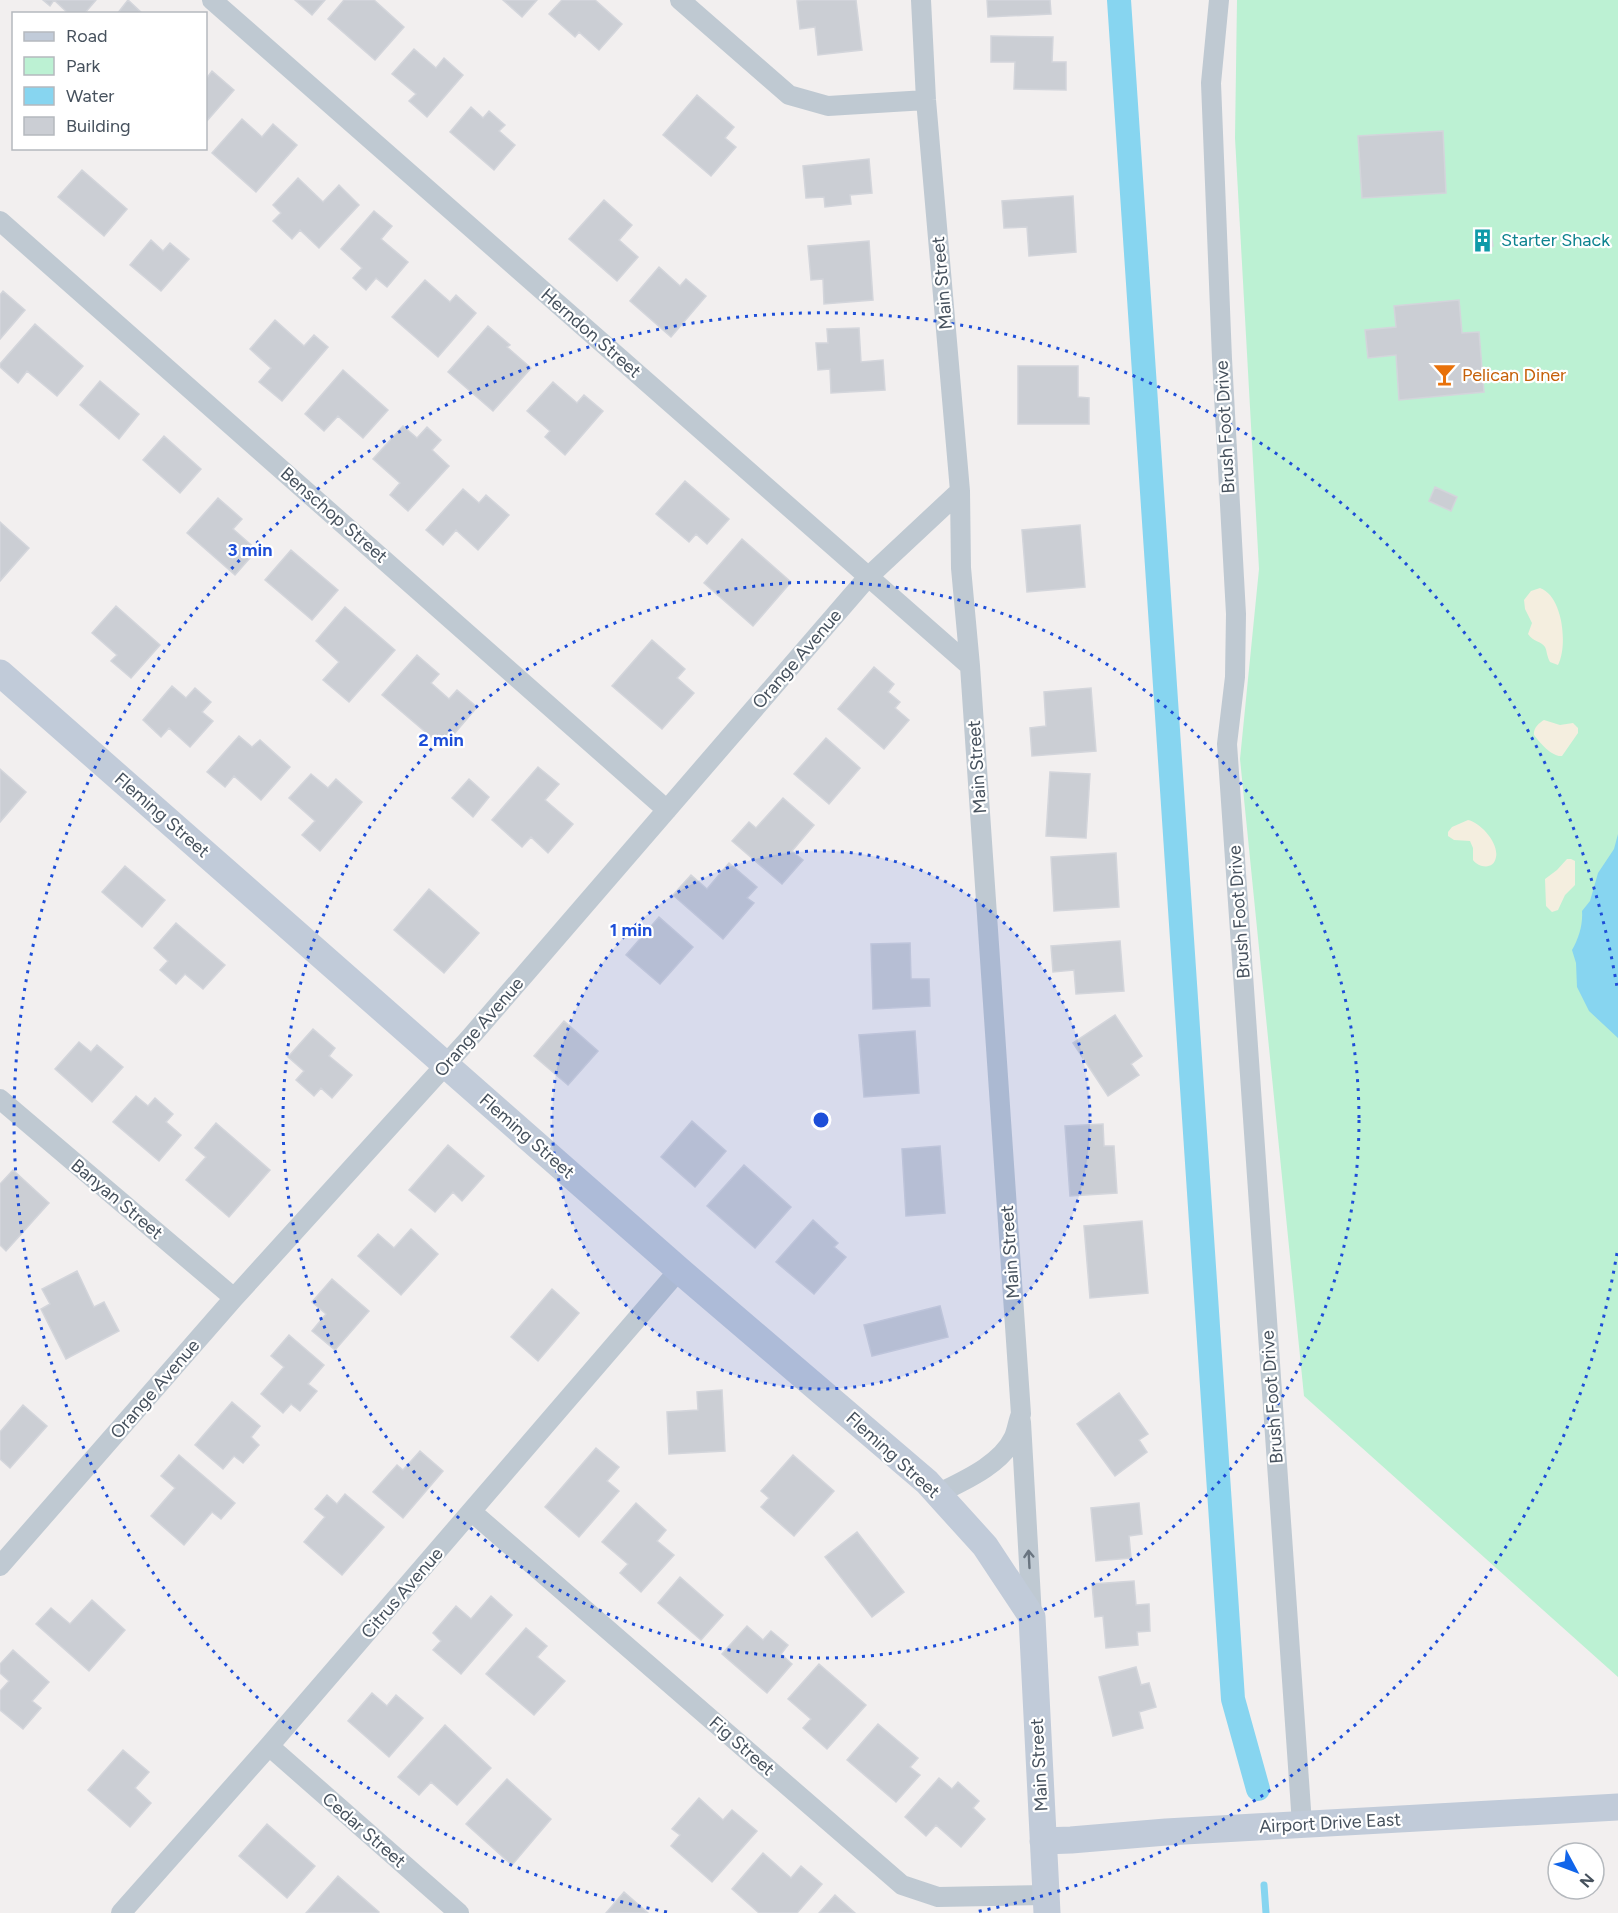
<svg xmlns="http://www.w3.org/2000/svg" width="1618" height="1913" font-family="Figtree,sans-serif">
<rect width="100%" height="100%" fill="#f2efef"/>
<path fill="#bcf1d3" d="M1237,0H1618V1677L1304,1396L1240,759L1259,569L1235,138Z"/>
<path fill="#f4eedf" d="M1540,588C1563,596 1568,646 1558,665L1550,662C1547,657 1547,651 1545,647C1541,641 1533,642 1528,634L1532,623L1525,609L1524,600L1531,591Z
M1544,720L1560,725L1573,723L1578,728V733L1562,756C1552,757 1540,743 1534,735C1533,728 1539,723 1544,720Z
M1468,820C1480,822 1499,843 1496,857C1494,870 1479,868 1473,860V848L1470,841L1454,840L1448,836V832L1452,827Z
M1567,859H1571L1575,861V885L1565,895L1558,910L1552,912L1546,906L1545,879L1557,870Z"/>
<path fill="#87d5f0" d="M1618,834V1038L1589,1011L1577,987L1576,963L1572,950C1579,938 1583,924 1582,911L1590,901L1598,873L1614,849Z"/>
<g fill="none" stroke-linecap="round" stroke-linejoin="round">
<path stroke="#87d5f0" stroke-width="7" d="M1264,1885L1266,1913"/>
<path stroke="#87d5f0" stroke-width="24" d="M1119,0L1233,1699L1258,1789"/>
</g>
<path fill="#cbced4" stroke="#d3d5db" stroke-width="1.5" d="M43,0H96L84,14H69L54,0L50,6Z
M128,0L143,14H117Z
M295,0H325L312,15Z
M344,0H374L404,27L375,60L328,19Z
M503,0H537L522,17Z
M562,0H595L622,24L599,50L579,32L575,37L549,14Z
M804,0H856L862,50L818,55L815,27L800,29L797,1Z
M987,0H1050L1051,14L988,17Z
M991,36L1053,37L1052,62H1066V90L1014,89L1015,62H991Z
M414,49L436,68L444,58L463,75L427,117L409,101L416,94L392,74Z
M212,71L234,90L206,122V79Z
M697,95L734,127L725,138L736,147L711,176L663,135Z
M471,107L483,118L489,111L505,125L499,131L515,145L494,170L450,132Z
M242,119L262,137L273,124L297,145L256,192L212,153Z
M1443,131L1446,193L1362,198L1358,136Z
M869,159L872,193L850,195L851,204L825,207L824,197L806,198L803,166Z
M82,170L127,209L104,236L58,197Z
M298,178L323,202L339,185L359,205L319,248L300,230L292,239L273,221L281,213L273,205Z
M1073,196L1076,252L1029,256L1027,227L1004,228L1002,201Z
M604,200L632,225L619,240L638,257L617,281L569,239Z
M374,211L392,226L381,239L408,262L387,287L376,278L366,290L353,278L362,268L341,249Z
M1490,230L1493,246L1477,250L1473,233Z
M151,240L163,251L170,243L189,259L161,291L130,265Z
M869,241L873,300L824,304L823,279L811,280L808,246Z
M659,267L680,286L686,279L706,296L671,337L630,301Z
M425,280L450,302L456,295L476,313L438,357L392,317Z
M3,291L25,310L0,339V295Z
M1459,300L1462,333L1479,332L1484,392L1399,400L1396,355L1368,358L1365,330L1396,327L1394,306Z
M275,320L304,346L314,335L328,347L282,401L259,382L271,368L250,349Z
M35,324L83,366L57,396L27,371L18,383L0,367V364Z
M488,326L510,345L507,347L531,368L493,411L448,372Z
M859,328L861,362L883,360L885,390L831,393L830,369L818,370L816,343H828L827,329Z
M1018,366H1078V397L1089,398V424H1018Z
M343,370L388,410L363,438L338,416L324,431L305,414Z
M100,381L139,414L119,439L80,405Z
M553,382L577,403L584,395L603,411L565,455L545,437L550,431L527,411Z
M403,426L417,438L427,427L441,440L432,450L449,466L408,511L390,495L400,483L373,459Z
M164,436L201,469L180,493L143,460Z
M685,481L729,519L707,544L696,534L689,542L656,514Z
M1435,487L1457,497L1451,511L1429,501Z
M463,489L479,503L486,495L509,515L478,550L456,530L443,545L426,530Z
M218,498L242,519L233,529L257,550L235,575L187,533Z
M0,522L29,548L0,581Z
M1080,525L1085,587L1027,592L1022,530Z
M742,539L791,582L753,626L704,583Z
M291,550L338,590L312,620L265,580Z
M116,606L160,645L131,678L111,661L117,655L92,633Z
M345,607L395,650L349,702L323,680L339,662L316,641Z
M652,640L685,669L677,678L694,693L662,729L612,686Z
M417,655L439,674L431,683L449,699L457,690L477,707L443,747L382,695Z
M874,667L894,684L888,692L900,702L895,708L909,720L884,749L838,709Z
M172,686L186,698L195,688L211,702L202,712L213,721L190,747L169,728L161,737L143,720Z
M1091,688L1096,751L1032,756L1030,728L1046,726L1044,692Z
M239,736L252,747L260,740L290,767L261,800L234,776L225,787L207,772Z
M826,738L860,768L829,804L794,774Z
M538,767L559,784L545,800L573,824L548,853L531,837L522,847L492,820Z
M0,769L26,792L0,822Z
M1050,772L1090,774L1086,838L1046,836Z
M311,774L328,788L336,779L362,802L320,851L302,835L315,821L289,798Z
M469,779L489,797L473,817L452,798Z
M783,798L814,825L792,851L803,860L782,884L732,841L749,822L756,828Z
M1116,853L1119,907L1054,911L1051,857Z
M729,863L757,887L747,898L754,903L723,939L673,895L691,875L707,889Z
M125,866L165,900L142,927L102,892Z
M429,889L479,933L444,973L394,930Z
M659,917L693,947L660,984L626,955Z
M176,923L225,965L203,989L185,974L176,984L160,970L168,961L154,948Z
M1120,941L1124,991L1076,994L1074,970L1053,972L1051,946Z
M910,943L911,979H929L930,1006L873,1009L871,944Z
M1115,1015L1142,1056L1131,1064L1139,1075L1108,1096L1073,1043Z
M564,1021L598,1051L568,1085L534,1056Z
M313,1029L335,1048L329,1056L352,1075L332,1098L321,1088L314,1096L296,1080L304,1071L288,1057Z
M915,1031L919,1093L864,1097L859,1035Z
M79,1042L91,1052L97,1045L123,1067L92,1102L55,1069Z
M136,1096L148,1106L155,1098L173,1114L166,1122L181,1135L159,1161L113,1122Z
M692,1121L726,1151L695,1187L661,1157Z
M216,1123L270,1170L229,1217L186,1180L206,1157L195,1148Z
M1103,1124L1104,1146H1114L1117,1193L1070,1196L1065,1126Z
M448,1145L484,1176L462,1201L453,1192L435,1212L409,1190Z
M940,1146L945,1213L906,1216L902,1149Z
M744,1165L791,1207L755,1248L707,1206Z
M13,1170L49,1203L6,1251L0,1245V1184Z
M813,1220L838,1243L834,1247L846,1257L814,1294L776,1262Z
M1142,1221L1148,1293L1090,1298L1084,1226Z
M411,1229L438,1254L401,1295L358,1256L378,1234L394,1248Z
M77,1271L94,1307L104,1302L119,1331L66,1359L41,1309L50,1304L42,1289Z
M332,1279L369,1311L335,1350L312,1331L326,1314L312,1302Z
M552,1289L579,1313L538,1361L511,1337Z
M940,1306L948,1337L872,1356L864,1325Z
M289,1335L324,1365L308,1384L317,1391L300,1411L291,1404L283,1413L261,1394L284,1367L271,1356Z
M722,1390L725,1451L669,1454L667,1412L698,1410L697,1392Z
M1119,1393L1148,1434L1139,1440L1147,1452L1115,1476L1077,1424Z
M232,1402L260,1426L251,1437L259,1445L243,1463L234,1456L223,1469L195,1445Z
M23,1405L47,1426L10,1468L0,1459V1432Z
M596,1448L619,1467L607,1481L619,1491L579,1537L545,1507Z
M420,1451L443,1471L403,1518L373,1492L397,1465L403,1470Z
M179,1455L235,1503L221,1519L212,1512L184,1545L151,1516L175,1488L161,1476Z
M793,1455L834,1491L794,1536L761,1507L769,1498L761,1491Z
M345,1494L384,1527L342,1575L304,1542L325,1517L315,1509L327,1495L337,1504Z
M636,1503L666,1530L657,1541L674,1555L641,1592L620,1573L628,1564L602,1542Z
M1139,1503L1142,1534L1129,1536L1131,1558L1096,1561L1091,1508Z
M857,1532L904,1592L872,1617L825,1557Z
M680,1577L723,1615L701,1640L658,1603Z
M1134,1581L1136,1605L1149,1604L1150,1631L1137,1632L1138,1645L1106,1648L1103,1616L1095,1617L1092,1584Z
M491,1596L512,1615L461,1674L433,1650L441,1641L433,1633L456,1606L471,1619Z
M92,1600L125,1630L89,1671L36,1624L51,1608L70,1624Z
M747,1626L763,1640L771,1631L788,1645L781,1654L792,1664L767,1693L722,1654Z
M526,1628L547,1646L537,1657L565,1681L534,1715L486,1674Z
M13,1650L49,1682L32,1701L41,1708L23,1729L0,1710V1691L9,1681L0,1673V1664Z
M819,1664L866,1705L827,1749L803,1728L811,1719L788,1699Z
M1136,1667L1141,1685L1149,1683L1156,1707L1139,1712L1143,1728L1113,1736L1099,1677Z
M372,1693L387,1706L396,1695L423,1718L389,1757L348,1721Z
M878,1724L918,1758L910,1767L920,1775L896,1802L847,1760Z
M445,1725L491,1768L457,1805L431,1782L419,1795L398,1777Z
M123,1750L149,1772L135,1788L151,1803L130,1827L88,1790Z
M939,1778L952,1789L958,1782L979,1801L973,1808L985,1819L961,1847L936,1825L926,1836L905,1817Z
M507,1779L551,1819L512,1865L466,1824Z
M699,1798L723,1820L732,1810L757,1831L712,1882L671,1846L680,1835L672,1829Z
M267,1824L315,1866L287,1898L239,1856Z
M763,1853L791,1878L801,1866L822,1884L797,1913H759L732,1889Z
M338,1876L379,1912L378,1913H306Z
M624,1892L648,1913H606Z
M835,1895L855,1913H819Z"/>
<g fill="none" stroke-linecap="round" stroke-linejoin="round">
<path stroke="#bfc9d2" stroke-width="20" d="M212,0L970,666
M680,0L789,95L828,106L926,100
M921,0L926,100L960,491L961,568L970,666L1021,1414C1018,1421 1017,1430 1014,1437C1001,1465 963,1481 937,1494
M1219,0L1211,83L1222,359L1236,614L1235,677L1227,744L1302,1824
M0,221L667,810
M0,1099L234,1298
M1021,1422L1032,1617
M472,1512L902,1885L938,1897L1046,1895
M0,1566L234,1298L468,1040L868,577L960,491
M269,1746L459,1913
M121,1913L269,1746L679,1270"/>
<path stroke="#c1cbd9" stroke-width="27" d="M0,673L679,1270L927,1482L985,1546L1032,1617L1047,1913
M1043,1841L1071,1840L1166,1832L1618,1807"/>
</g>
<defs><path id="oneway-shaft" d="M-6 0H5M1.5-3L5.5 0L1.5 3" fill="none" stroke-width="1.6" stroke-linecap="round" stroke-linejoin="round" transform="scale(1.5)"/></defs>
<use stroke="#6a7580" href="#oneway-shaft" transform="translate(1029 1559) rotate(-93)"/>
<circle cx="821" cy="1120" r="269" fill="#1d4ed8" fill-opacity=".12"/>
<g fill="none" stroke="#1d4ed8" stroke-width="3" stroke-dasharray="3 6">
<circle cx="821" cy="1120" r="269"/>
<circle cx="821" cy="1120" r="538"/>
<path d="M1617 1253A807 807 0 0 1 975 1912M667 1912A807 807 0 1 1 1617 987"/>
</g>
<defs>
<symbol id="building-bare" viewBox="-9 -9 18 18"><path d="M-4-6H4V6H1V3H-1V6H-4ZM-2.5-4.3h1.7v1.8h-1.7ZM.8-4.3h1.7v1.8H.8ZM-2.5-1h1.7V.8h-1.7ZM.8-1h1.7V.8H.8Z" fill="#0f9aa8" stroke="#fff" stroke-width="2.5" paint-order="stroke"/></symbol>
<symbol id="bar-bare" viewBox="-9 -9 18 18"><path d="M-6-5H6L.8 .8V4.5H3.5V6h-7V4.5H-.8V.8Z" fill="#e8710a" stroke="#fff" stroke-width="2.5" paint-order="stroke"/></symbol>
</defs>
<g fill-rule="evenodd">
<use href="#building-bare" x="1466" y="224" width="33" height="33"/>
<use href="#bar-bare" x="1428" y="358" width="33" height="33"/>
</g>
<g text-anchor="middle" stroke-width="4.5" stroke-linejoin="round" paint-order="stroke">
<g font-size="18" fill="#0d838f" stroke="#fff" text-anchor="start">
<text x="1501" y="246">Starter Shack</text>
</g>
<g font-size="18" fill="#46515d" stroke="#fff">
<text transform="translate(942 283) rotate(-95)" y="6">Main Street</text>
<text transform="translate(591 333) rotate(41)" y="6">Herndon Street</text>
<text transform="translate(1225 427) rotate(-93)" y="6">Brush Foot Drive</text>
<text transform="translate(334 515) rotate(41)" y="6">Benschop Street</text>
<text transform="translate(797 659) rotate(-49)" y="6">Orange Avenue</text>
<text transform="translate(977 767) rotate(-94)" y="6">Main Street</text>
<text transform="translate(162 815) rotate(41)" y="6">Fleming Street</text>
<text transform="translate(1239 912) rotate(-94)" y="6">Brush Foot Drive</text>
<text transform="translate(479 1027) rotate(-49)" y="6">Orange Avenue</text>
<text transform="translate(527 1136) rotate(41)" y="6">Fleming Street</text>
<text transform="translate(117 1199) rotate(40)" y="6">Banyan Street</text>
<text transform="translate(1010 1252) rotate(-94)" y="6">Main Street</text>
<text transform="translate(155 1389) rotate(-49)" y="6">Orange Avenue</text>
<text transform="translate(1272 1397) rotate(-94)" y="6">Brush Foot Drive</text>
<text transform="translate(893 1455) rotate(42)" y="6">Fleming Street</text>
<text transform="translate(402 1593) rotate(-49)" y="6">Citrus Avenue</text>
<text transform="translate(742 1746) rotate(41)" y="6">Fig Street</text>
<text transform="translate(1039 1765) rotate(-93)" y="6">Main Street</text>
<text transform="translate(1330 1823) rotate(-3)" y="6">Airport Drive East</text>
<text transform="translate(364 1830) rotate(41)" y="6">Cedar Street</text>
</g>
<g font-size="18" fill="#c56008" stroke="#fff" text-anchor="start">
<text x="1462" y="381">Pelican Diner</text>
</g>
</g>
<circle cx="821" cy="1120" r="9" fill="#1d4ed8" stroke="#fff" stroke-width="3"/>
<g font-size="18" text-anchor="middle" font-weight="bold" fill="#1d4ed8" stroke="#fff" stroke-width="4.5" stroke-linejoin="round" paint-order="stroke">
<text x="250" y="556">3 min</text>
<text x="441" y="746">2 min</text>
<text x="631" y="936">1 min</text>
</g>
<rect x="12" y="12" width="195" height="138" fill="#ffffff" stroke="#b5b9be" stroke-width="1.5"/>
<rect x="24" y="32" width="30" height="9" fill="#c1cbd9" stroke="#b5b9be" stroke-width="1.5"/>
<text x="66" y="42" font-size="18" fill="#46515d">Road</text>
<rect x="24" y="57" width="30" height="18" fill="#bcf1d3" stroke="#b5b9be" stroke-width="1.5"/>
<text x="66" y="72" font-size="18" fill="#46515d">Park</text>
<rect x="24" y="87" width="30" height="18" fill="#87d5f0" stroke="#b5b9be" stroke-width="1.5"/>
<text x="66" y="102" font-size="18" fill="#46515d">Water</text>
<rect x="24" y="117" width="30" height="18" fill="#cbced4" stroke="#b5b9be" stroke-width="1.5"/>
<text x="66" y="132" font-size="18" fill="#46515d">Building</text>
<g transform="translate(1576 1871) rotate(131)"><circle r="28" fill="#ffffff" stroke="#b5b9be" stroke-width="1.5"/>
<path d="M0-4.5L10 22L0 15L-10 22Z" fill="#1165ea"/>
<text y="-9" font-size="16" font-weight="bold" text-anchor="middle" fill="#46515d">N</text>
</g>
</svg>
